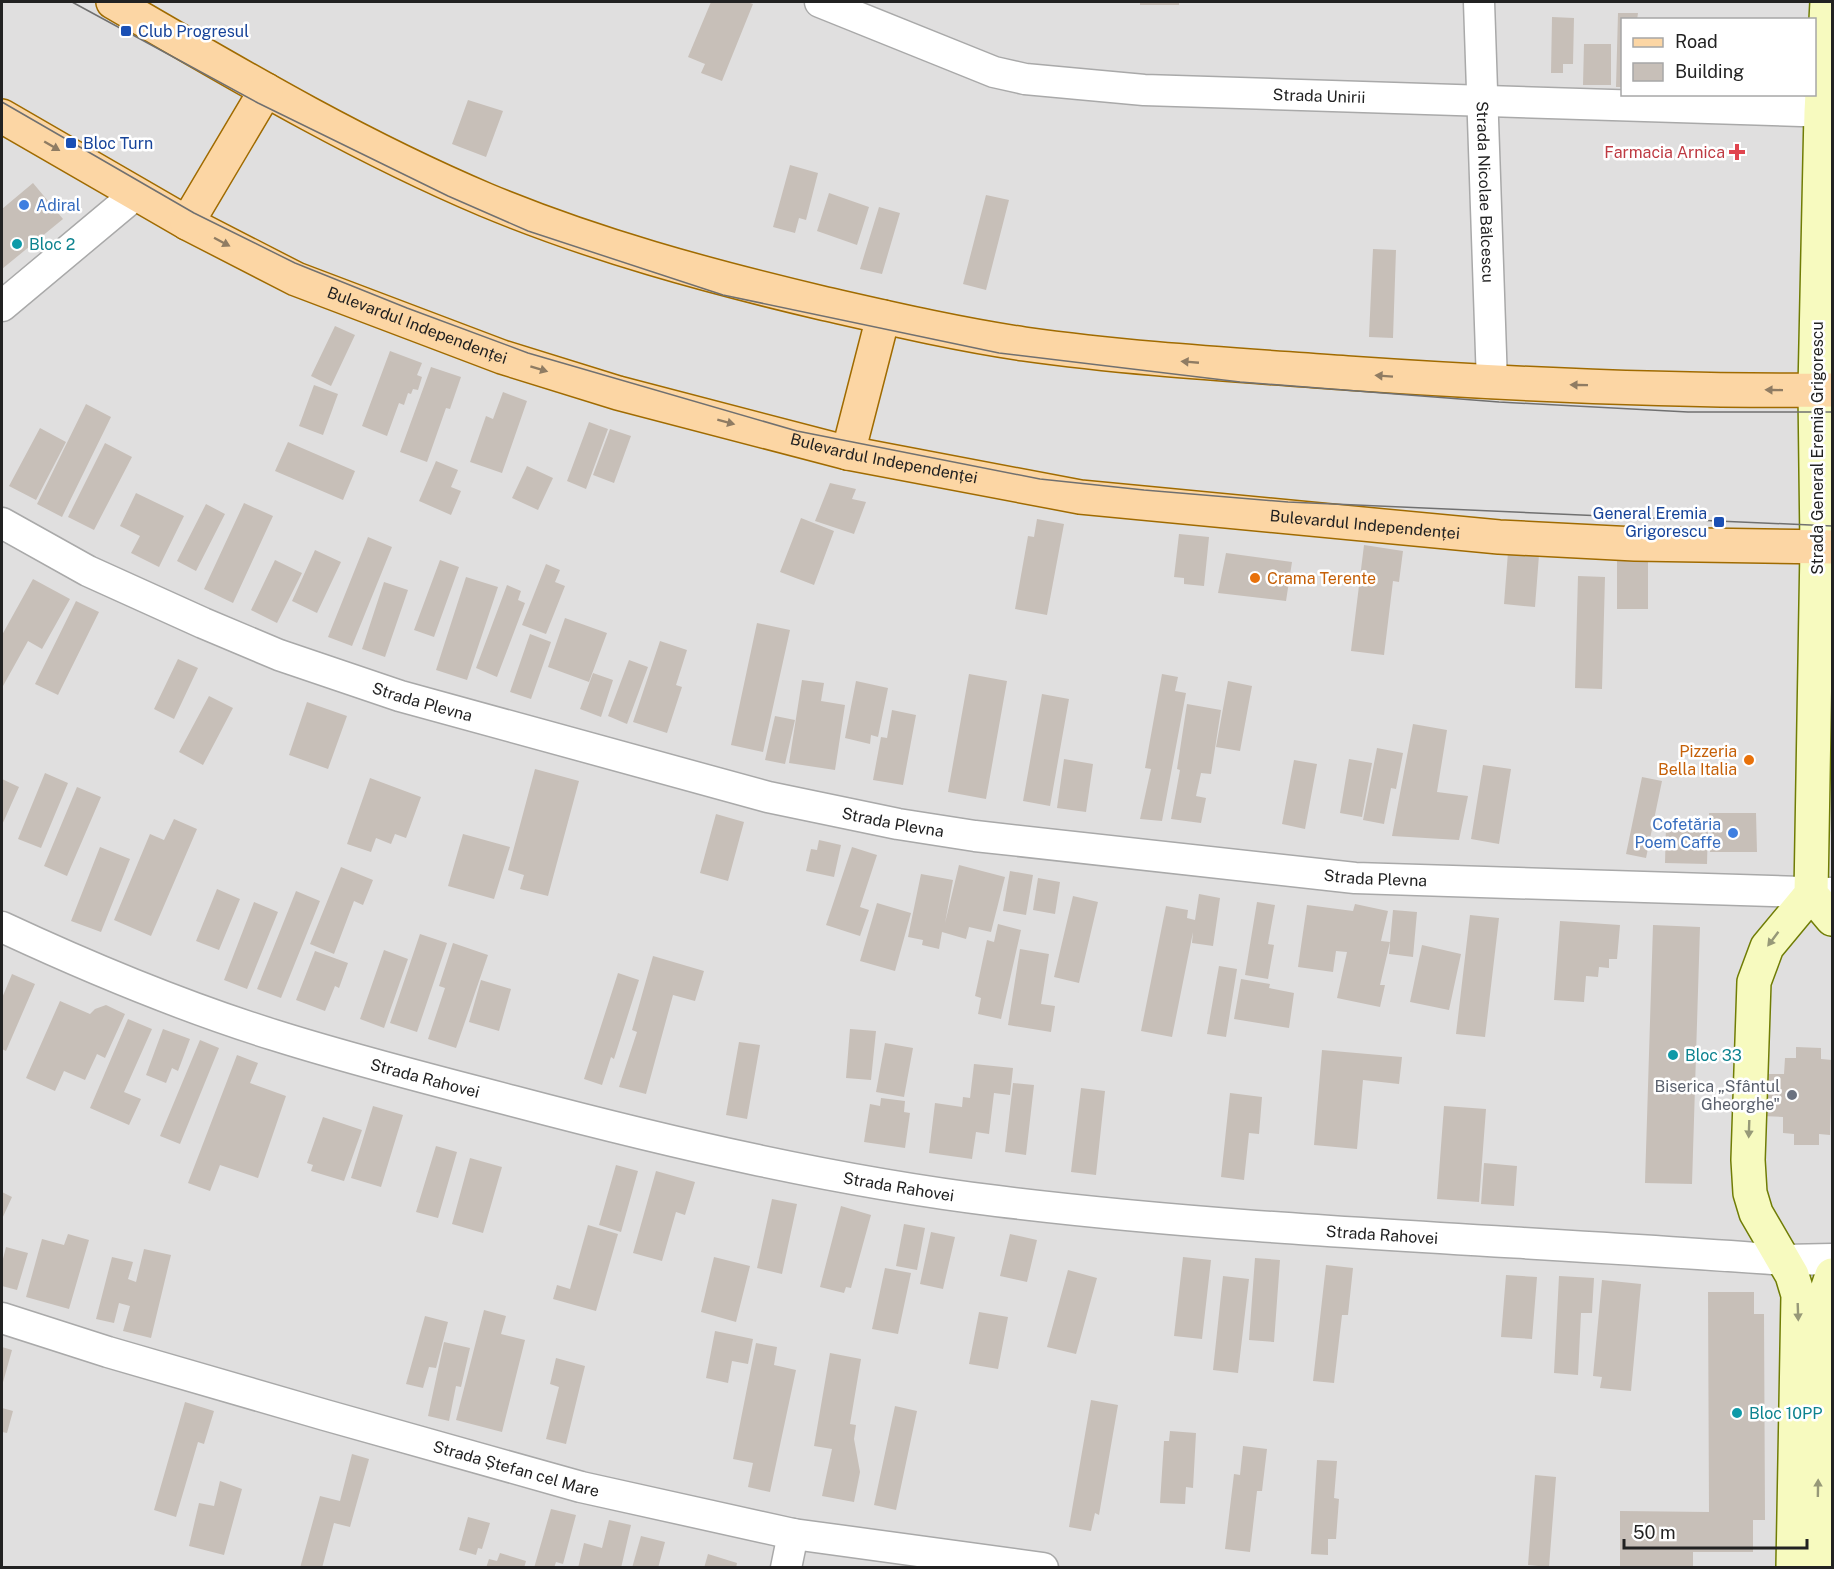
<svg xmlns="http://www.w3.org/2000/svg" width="1834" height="1569" font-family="'Public Sans',sans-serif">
<rect width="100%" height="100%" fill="#f2efe9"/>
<path fill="#e0dfdf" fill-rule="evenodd" d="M2,2H1832V1567H2ZM1622,20H1814V94H1622Z"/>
<path fill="#c7bfb8" d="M711,2H747L753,4L722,81L701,73L705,64L688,57Z
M1140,2H1179V5H1140Z
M1618,13H1638L1637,20H1622V87H1616Z
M1552,17L1574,18L1573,64H1563V73H1551Z
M1584,44H1611V85H1583Z
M468,100L503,111L486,157L452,144Z
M790,165L818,173L806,220L799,218L795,233L773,227Z
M33,183L63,219L2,269V209Z
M829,193L869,207L857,245L817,231Z
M986,195L1009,200L986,290L963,284Z
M879,207L900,213L882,274L860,269Z
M1373,249L1396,250L1393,338L1369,337Z
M335,326L355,335L331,386L311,376Z
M390,351L422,363L417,375L422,377L418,390L413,389L411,394L408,393L404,405L399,403L387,436L362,426Z
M431,367L461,377L450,409L446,408L427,462L400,452Z
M314,385L338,394L323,435L299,426Z
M503,392L527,401L502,473L470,462L486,416L493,419Z
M86,404L111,417L62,517L37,504Z
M589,422L608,429L586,489L567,481Z
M40,428L66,442L36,500L9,486Z
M610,429L631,436L614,483L593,475Z
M288,442L355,471L343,500L275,471Z
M105,443L132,457L94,530L68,517Z
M436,461L458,470L451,487L461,491L451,515L419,501Z
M527,466L553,478L538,510L512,498Z
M830,483L856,489L852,499L866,502L854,534L815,521Z
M136,493L184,516L159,567L131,553L140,536L120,526Z
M244,503L273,516L233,603L204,589Z
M206,504L225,514L196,571L177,561Z
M801,518L834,531L814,585L780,572Z
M1037,519L1064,524L1047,615L1015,609L1028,536L1034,537Z
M1179,534L1209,537L1204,586L1184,584V578L1174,577Z
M368,537L392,547L352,646L328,637Z
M1364,545L1403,551L1399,582L1393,581L1384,655L1351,651Z
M315,550L341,562L317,613L292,601Z
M1508,552L1539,555L1535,607L1504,604Z
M1226,553L1292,562L1286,601L1218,593Z
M1617,557L1648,558V609H1617Z
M275,560L302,573L277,623L251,610Z
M440,560L459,567L434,637L414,630Z
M546,564L560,570L555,582L565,586L546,634L522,625Z
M1578,576L1605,577L1602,689L1575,688Z
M466,577L498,587L467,680L436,670Z
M33,579L70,599L42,649L28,641L3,686L2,635Z
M384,582L408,590L385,657L362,649Z
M507,585L521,591L518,600L525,603L497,677L476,668Z
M76,601L99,612L58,695L35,684Z
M565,618L607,633L589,682L548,667Z
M757,623L790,630L763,752L731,745Z
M530,634L551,642L531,699L510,692Z
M660,641L687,650L676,685L682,687L667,733L633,722Z
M178,659L198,668L174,719L154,709Z
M629,660L648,667L627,724L608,716Z
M593,673L613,680L601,717L580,709Z
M969,674L1007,681L986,799L948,792Z
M1162,674L1178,677L1175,691L1186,693L1162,821L1140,819L1151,769L1145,768Z
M802,680L824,683L821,701L845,705L835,770L789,763Z
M856,681L888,688L878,737L871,735L870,744L845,738Z
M1228,681L1252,686L1240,751L1216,747Z
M1042,694L1069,699L1050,806L1023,801Z
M209,696L233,708L203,765L179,752Z
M307,702L347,716L328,769L289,755Z
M1187,704L1221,710L1211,774L1201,773L1196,796L1206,798L1201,823L1171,819L1180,770L1177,769Z
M892,710L916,715L903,785L873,780L881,737L887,738Z
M775,716L795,720L785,764L765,760Z
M1413,724L1447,730L1437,792L1468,796L1459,840L1392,836Z
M1377,748L1403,753L1396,789L1391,788L1384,824L1363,820Z
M1064,759L1093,764L1086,812L1057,808Z
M1349,759L1372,763L1362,817L1340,813Z
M1294,760L1317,764L1305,829L1282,824Z
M1483,765L1511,769L1499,844L1471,839Z
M535,769L579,781L548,896L520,889L524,875L508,870Z
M45,773L68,783L41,848L18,839Z
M1642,777L1662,781L1646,858L1626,854Z
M370,778L421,797L406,838L395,834L391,844L376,838L371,852L347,844Z
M2,779L19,787L2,825Z
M77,787L101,797L67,876L44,866Z
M1709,813H1756L1757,852H1710Z
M716,814L744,822L728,881L700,873Z
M174,819L197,829L151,936L114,920L150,834L164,840Z
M1666,825L1708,826L1707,864L1665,863Z
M463,834L510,847L494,899L448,886Z
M819,840L841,845L834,877L806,871L811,849L817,850Z
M100,847L130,859L101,932L71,921Z
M852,847L877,855L860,907L869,910L860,936L826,925Z
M959,865L1005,877L991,932L969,927L966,939L942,932L939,949L922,945L923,940L908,937L921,874L953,880L945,923Z
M341,867L373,880L363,905L354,901L334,954L310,944Z
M1010,871L1033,875L1026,915L1003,911Z
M1038,878L1060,882L1055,914L1033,910Z
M217,889L240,899L219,950L196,941Z
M296,891L320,901L281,998L257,989Z
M1199,894L1220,898L1213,946L1192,943L1193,932L1172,1037L1141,1031L1166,906L1188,910L1187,918L1195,920Z
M1073,896L1098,902L1079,983L1054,977Z
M254,902L278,912L247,989L224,980Z
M1257,902L1275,905L1268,944L1274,945L1268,979L1245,975Z
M877,903L911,913L895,971L860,961Z
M1355,904L1388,911L1381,941L1390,942L1380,985H1385L1380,1007L1337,998L1347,952L1336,951L1333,972L1298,967L1307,905L1353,911Z
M1393,910L1417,912L1413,957L1389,954Z
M1470,915L1499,918L1485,1037L1456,1034Z
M1560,921L1620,925L1617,959H1609V968L1599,967L1598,977L1586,976L1584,1002L1554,1000Z
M998,924L1021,930L1001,1019L978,1014L981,998L975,996L987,940L994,942Z
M1653,925L1700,927L1692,1184L1645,1183Z
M420,934L447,943L417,1032L390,1023Z
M453,943L488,955L456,1048L428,1039L445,988L439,986Z
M1422,945L1461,954L1449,1010L1410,1002Z
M1020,949L1049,954L1041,1004L1055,1006L1051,1032L1008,1025Z
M384,950L408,959L384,1028L360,1019Z
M315,951L348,963L339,988L335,986L325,1011L296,1000Z
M653,956L704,971L695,1001L673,995L646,1094L619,1087L637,1032L632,1030Z
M1219,966L1237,969L1226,1037L1207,1034Z
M618,973L639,980L614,1059L611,1057L602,1085L584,1079Z
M12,974L35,984L6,1051L2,1049V998Z
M1241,979L1270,984L1269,988L1294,993L1289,1028L1234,1019Z
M481,980L511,989L499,1031L469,1022Z
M60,1001L90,1014L95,1009L106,1005L125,1014L105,1058L97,1054L85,1080L64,1071L55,1091L26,1078Z
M128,1019L152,1029L124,1092L141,1099L129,1125L90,1108Z
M163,1029L190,1039L178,1071L172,1068L166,1083L146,1075Z
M850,1029L876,1031L871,1080L846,1078Z
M200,1040L219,1048L180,1144L160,1136Z
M739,1042L760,1045L747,1119L726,1115Z
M885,1043L913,1048L904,1097L876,1092Z
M1796,1047L1821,1048V1059L1832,1060L1830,1135L1819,1134V1145H1794V1134L1783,1133V1117L1762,1116L1763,1074H1784L1785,1058H1796Z
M1322,1050L1402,1057L1399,1084L1363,1080L1357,1149L1314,1145Z
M237,1055L258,1063L250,1083L286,1096L258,1178L220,1165L210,1191L188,1183Z
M974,1064L1013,1068L1010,1095L994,1093L989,1134L976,1132L972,1159L929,1153L935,1103L962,1107L963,1097L970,1098Z
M1013,1083L1034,1085L1026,1155L1005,1152Z
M1081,1088L1105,1091L1096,1175L1071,1172Z
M1230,1093L1262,1097L1259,1134L1249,1133L1244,1180L1221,1177Z
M881,1098L905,1101L904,1112L910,1113L905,1148L864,1142L870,1104L880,1106Z
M373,1106L403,1115L381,1187L351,1178Z
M1444,1106L1486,1109L1479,1202L1437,1199Z
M323,1117L362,1130L344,1181L311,1171L313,1165L307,1163Z
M436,1146L457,1152L438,1218L416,1212Z
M470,1158L502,1167L483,1233L452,1224Z
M1484,1163L1517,1166L1514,1206L1481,1204Z
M616,1165L638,1171L621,1232L599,1225Z
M656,1171L695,1182L685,1215L676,1212L662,1261L633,1253Z
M2,1192L12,1197L2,1219Z
M772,1199L797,1204L782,1274L757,1268Z
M841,1206L871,1215L851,1288L846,1287L844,1293L820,1287Z
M904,1224L925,1228L917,1270L896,1266Z
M588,1225L618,1234L596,1311L553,1299L557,1285L570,1289Z
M931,1232L955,1237L943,1289L920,1284Z
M68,1234L89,1240L69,1309L26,1297L42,1239L64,1245Z
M1010,1234L1037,1240L1027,1282L1000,1276Z
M6,1247L28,1253L17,1290L2,1286V1263Z
M144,1249L171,1255L151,1338L123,1331L130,1306L119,1303L114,1323L96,1319L112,1257L133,1262L128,1279L136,1282Z
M714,1257L750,1266L736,1322L701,1312Z
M1183,1257L1211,1260L1202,1339L1174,1336Z
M1255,1258L1280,1260L1274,1342L1249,1340Z
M1326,1265L1353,1268L1348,1315H1342L1334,1383L1313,1381Z
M885,1268L911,1273L898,1334L872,1329Z
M1068,1270L1097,1278L1076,1354L1047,1347Z
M1506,1275L1537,1277L1532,1339L1501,1337Z
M1223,1276L1249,1279L1238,1373L1213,1370Z
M1559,1276L1594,1278L1592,1313H1581L1578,1375L1554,1373Z
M1602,1280L1641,1284L1631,1391L1600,1388L1602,1377L1593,1376Z
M1708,1292H1754V1314H1764L1765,1520H1753V1552H1693V1566H1620V1511L1709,1512Z
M484,1310L506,1316L501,1334L525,1340L502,1432L456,1420Z
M979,1312L1008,1317L998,1369L969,1364Z
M425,1316L448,1322L436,1368L429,1367L423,1388L406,1384Z
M715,1331L753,1339L748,1364L732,1361L728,1383L706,1378Z
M444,1342L470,1348L461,1387L456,1386L449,1421L428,1416Z
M756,1343L777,1347L774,1365L796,1370L770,1492L748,1487L753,1463L733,1459Z
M2,1347L12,1350L2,1386Z
M830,1353L861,1359L850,1424L856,1425L854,1439L860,1472L854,1502L822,1496L832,1449L814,1446Z
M556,1358L585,1366L566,1444L546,1439L559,1387L550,1384Z
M1091,1400L1118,1405L1099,1515L1095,1513L1091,1531L1069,1527Z
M185,1402L214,1411L204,1444L198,1442L176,1517L154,1510Z
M895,1406L917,1411L896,1510L874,1505Z
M2,1408L13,1411L7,1433L2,1432Z
M1170,1431L1196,1433L1193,1488L1186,1487L1185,1504L1160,1503L1164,1441H1169Z
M1243,1446L1267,1449L1262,1491H1257L1250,1552L1225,1549L1234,1474L1240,1475Z
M352,1454L369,1459L350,1527L334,1523L322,1568H300L320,1496L340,1501Z
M1317,1460L1337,1461L1334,1498L1339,1499L1336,1539H1328V1555L1311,1554Z
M1535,1475L1556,1477L1549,1567L1528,1565Z
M220,1481L242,1489L224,1555L189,1546L199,1503L214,1506Z
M551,1509L576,1515L563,1564L556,1562L554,1568H534Z
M468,1517L490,1523L482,1549L478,1548L476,1555L459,1550Z
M609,1520L631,1525L621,1568H578L584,1543L602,1548Z
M641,1536L665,1542L658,1568H632Z
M500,1553L526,1561L524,1568H486L489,1559L497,1561Z
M708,1554L737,1563L736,1568H704Z"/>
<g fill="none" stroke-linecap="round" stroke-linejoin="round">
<defs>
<g id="street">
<path id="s1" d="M820,2L994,72L1025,79L1144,90L1832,112"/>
<path id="s2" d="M1479,2L1492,383"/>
<path d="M2,306L136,194"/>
<path id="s3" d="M2,523L88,571L203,623L279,655L400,696L768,797L898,824L975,836L1355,878L1832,893"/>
<path id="s4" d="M2,927C90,968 181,1006 274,1035C353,1060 433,1080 513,1101C672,1143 834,1181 997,1201C1258,1233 1521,1240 1784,1260L1832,1259"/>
<path id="s5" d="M2,1318L108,1352L325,1415L581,1487L793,1534L1043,1568"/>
<path d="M786,1568L793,1534"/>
</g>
<path id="secondary" d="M1811,894L1832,919
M1793,1568L1798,1295L1792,1275L1756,1213L1750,1193L1748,1160L1754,982L1767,947L1811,894L1817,547L1815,390L1821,112L1827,2
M1817,1568L1826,1293L1832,1275"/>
<g id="primary">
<path d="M113,2C235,73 356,145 486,200C594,245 708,276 822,303C888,318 956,334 1024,344C1131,359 1239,365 1347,373C1508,384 1671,392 1832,390"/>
<path id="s6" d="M2,116L187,223L296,279L502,357L618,393L848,453L1080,497L1499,537L1635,544L1832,547"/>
<path d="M187,223L266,90"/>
<path d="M848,453L883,317"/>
</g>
</defs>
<use href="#street" stroke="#a9a9a9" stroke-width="33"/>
<use href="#secondary" stroke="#707d05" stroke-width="36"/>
<use href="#primary" stroke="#a06b00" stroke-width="36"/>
<use href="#street" stroke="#fff" stroke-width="30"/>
<use href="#secondary" stroke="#f7fabf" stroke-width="33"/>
<use href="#primary" stroke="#fcd6a4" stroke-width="33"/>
<path stroke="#707070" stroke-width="1.5" d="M72,2L258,103L448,196L528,231L723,295L999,353L1240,382L1499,402L1688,412H1832
M2,102L194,213L295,263L407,308L528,353L797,431L1040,479L1144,490L1288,502L1832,526"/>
</g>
<defs><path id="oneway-solid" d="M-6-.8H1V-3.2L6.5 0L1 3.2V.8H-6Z" transform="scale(1.5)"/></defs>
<g fill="#8f7c63">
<use href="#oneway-solid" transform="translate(52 146) rotate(30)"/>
<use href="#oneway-solid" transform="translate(222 242) rotate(28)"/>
<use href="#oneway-solid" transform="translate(1190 362) rotate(-175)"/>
<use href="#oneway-solid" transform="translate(539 369) rotate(17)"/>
<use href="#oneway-solid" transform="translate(1384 376) rotate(-176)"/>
<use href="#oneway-solid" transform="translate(1579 385) rotate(-179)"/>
<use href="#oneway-solid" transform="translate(1774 390) rotate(-179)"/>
<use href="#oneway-solid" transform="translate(726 422) rotate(15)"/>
</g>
<g fill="#979978">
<use href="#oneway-solid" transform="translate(1773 939) rotate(127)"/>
<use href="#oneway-solid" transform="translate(1749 1129) rotate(92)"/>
<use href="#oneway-solid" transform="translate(1798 1312) rotate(88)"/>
<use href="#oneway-solid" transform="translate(1818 1488) rotate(-89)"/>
</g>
<g fill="#1a4fb4" stroke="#fff" stroke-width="2">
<rect x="120" y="25" width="12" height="12" rx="3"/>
<rect x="65" y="137" width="12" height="12" rx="3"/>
<rect x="1713" y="516" width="12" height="12" rx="3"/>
</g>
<path fill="#e0444e" stroke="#fff" stroke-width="2" d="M1734 143h6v6h6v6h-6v6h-6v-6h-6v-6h6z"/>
<g fill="#3f7fe0" stroke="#fff" stroke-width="2">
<circle cx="24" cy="205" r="6"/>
<circle cx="1733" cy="833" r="6"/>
</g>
<g fill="#0f9aa8" stroke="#fff" stroke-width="2">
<circle cx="17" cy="244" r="6"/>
<circle cx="1673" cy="1055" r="6"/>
<circle cx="1737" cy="1413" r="6"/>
</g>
<g fill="#e8710a" stroke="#fff" stroke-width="2">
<circle cx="1255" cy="578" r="6"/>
<circle cx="1749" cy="760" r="6"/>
</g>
<circle fill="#6b7280" stroke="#fff" stroke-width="2" cx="1792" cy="1095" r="6"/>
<g text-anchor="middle" stroke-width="5" stroke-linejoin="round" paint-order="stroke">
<g font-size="16" fill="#164399" stroke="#fff" text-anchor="start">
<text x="138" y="37">Club Progresul</text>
<text x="83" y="149">Bloc Turn</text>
<text x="1707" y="519" text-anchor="end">General Eremia<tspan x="1707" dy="18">Grigorescu</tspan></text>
</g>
<g font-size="16" fill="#222" stroke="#fff">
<text dy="6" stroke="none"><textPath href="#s1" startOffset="514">Strada Unirii</textPath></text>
<text dy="6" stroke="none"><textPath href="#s2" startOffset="190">Strada Nicolae Bălcescu</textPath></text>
<text dy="6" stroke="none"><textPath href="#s6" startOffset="466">Bulevardul Independenței</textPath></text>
<text transform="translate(1817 448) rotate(-90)" y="6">Strada General Eremia Grigorescu</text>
<text dy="6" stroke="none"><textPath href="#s6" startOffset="952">Bulevardul Independenței</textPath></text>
<text dy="6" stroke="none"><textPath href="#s6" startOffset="1438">Bulevardul Independenței</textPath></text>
<text dy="6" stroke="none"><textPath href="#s3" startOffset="458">Strada Plevna</textPath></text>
<text dy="6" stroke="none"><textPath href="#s3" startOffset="944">Strada Plevna</textPath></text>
<text dy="6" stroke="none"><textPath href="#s3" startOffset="1430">Strada Plevna</textPath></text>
<text dy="6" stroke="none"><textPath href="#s4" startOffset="450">Strada Rahovei</textPath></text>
<text dy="6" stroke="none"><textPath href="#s4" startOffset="936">Strada Rahovei</textPath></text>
<text dy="6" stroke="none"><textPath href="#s4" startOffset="1422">Strada Rahovei</textPath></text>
<text dy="6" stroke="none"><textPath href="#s5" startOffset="536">Strada Ștefan cel Mare</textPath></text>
</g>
<g font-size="16" fill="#be3a42" stroke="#fff" text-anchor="end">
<text x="1725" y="158">Farmacia Arnica</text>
</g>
<g font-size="16" fill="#366cbe" stroke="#fff" text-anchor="start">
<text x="36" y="211">Adiral</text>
<text x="1721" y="830" text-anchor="end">Cofetăria<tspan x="1721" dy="18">Poem Caffe</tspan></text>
</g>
<g font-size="16" fill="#0d838f" stroke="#fff" text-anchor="start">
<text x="29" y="250">Bloc 2</text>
<text x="1685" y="1061">Bloc 33</text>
<text x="1749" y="1419">Bloc 10PP</text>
</g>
<g font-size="16" fill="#c56008" stroke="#fff" text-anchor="start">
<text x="1267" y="584">Crama Terente</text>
<text x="1737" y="757" text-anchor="end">Pizzeria<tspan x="1737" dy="18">Bella Italia</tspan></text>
</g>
<g font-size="16" fill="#5b616d" stroke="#fff" text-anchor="end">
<text x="1780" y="1092">Biserica „Sfântul<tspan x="1780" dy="18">Gheorghe"</tspan></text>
</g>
</g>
<rect width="1834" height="1569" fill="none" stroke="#222222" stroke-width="6"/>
<rect x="1621" y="18" width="195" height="78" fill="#ffffff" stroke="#a7a7a7" stroke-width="1.5"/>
<rect x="1633" y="38" width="30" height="9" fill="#fcd6a4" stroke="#a7a7a7" stroke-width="1.5"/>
<text x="1675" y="48" font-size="18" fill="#222222">Road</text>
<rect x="1633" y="63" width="30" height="18" fill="#c7bfb8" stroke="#a7a7a7" stroke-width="1.5"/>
<text x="1675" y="78" font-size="18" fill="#222222">Building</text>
<path d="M1624 1539v9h183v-9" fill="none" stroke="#222222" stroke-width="3"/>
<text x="1633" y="1539" font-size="18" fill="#222222" stroke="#ffffff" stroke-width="4.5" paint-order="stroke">50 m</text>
</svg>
